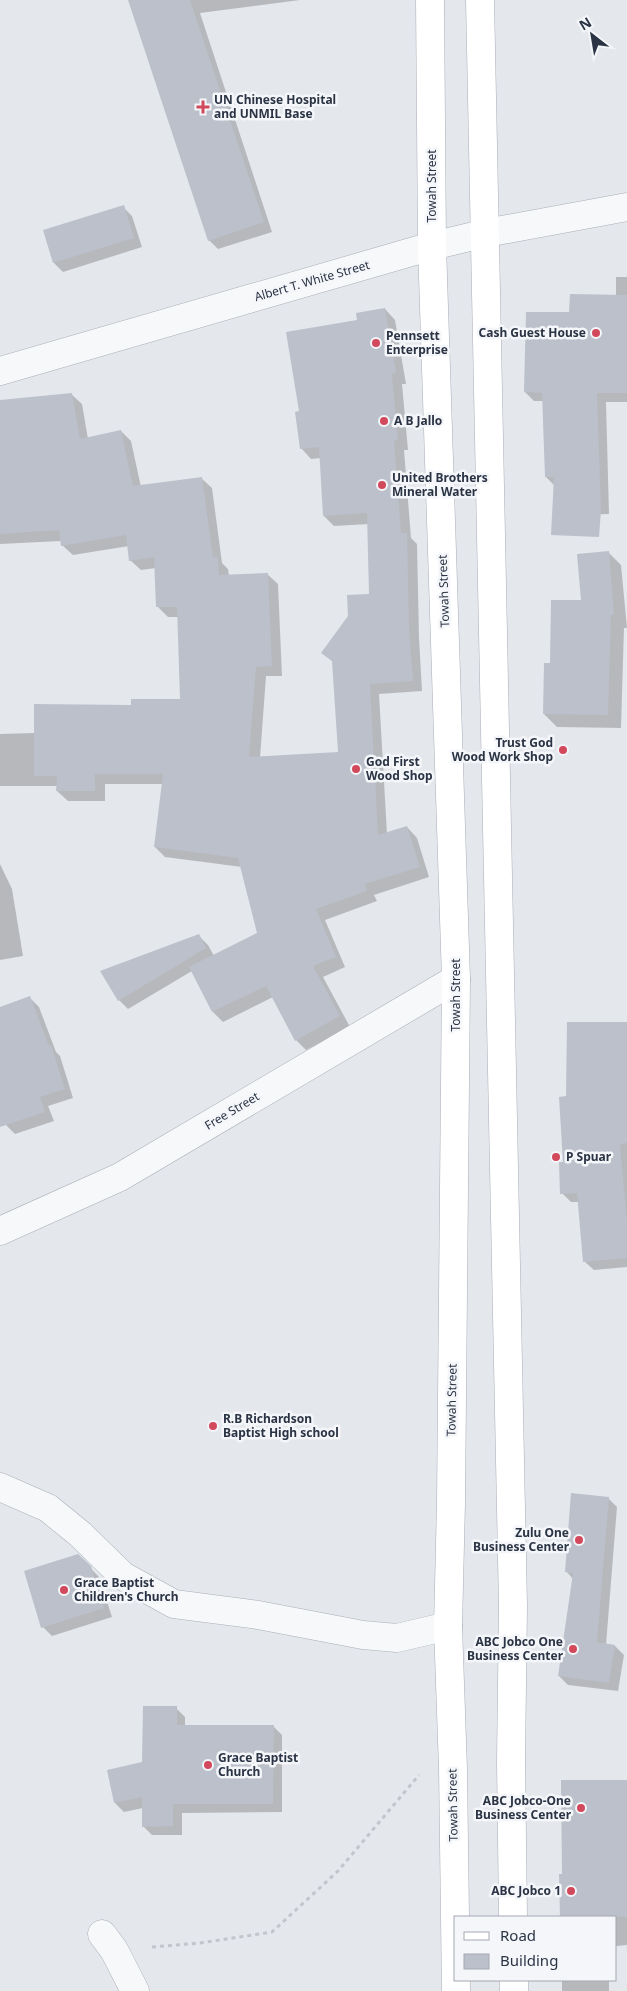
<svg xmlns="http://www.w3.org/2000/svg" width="627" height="1991" font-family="'Noto Sans',sans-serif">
  <rect width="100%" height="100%" fill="#e4e7ec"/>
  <!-- shadow -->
  <path fill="#0003" d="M129 0H300L200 13 272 232 218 249 209 240Z
    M123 207 132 216 142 247 63 272 54 263 45 231Z
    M616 277H627V402H606L609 514 563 515 555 486 546 477 544 401H534L525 392 570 313 616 296Z
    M385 309 395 320 406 384H402L408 450H404L411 538 417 544 419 638 422 691 379 694 387 834 407 827 417 838 429 877 374 895 377 901 325 920 345 967 323 977 350 1027 306 1050 296 1040 273 997 223 1022 213 1012 192 971 128 1009 119 1000 102 971 199 936 208 945 214 956 259 933 242 867 165 857 155 847 163 784H105V801H68L57 791V786H0V734L35 733 132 706 182 700 178 617H168L158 607 156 568 141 570 130 560 129 546 73 555 62 545 61 541 0 544V401L71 394 82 404 88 439 121 431 131 441 141 487 201 478 212 488 222 563 228 569 229 576 267 574 278 584 282 676H266L260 758 339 753 334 663 323 653 371 595 369 524 334 526 324 516 321 458 311 459 301 448V412L358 321Z
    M608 552 621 565 627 628H624L621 728 557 727 544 714 551 664Z
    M0 864 12 889 23 956 0 960Z
    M30 998 39 1007 56 1052 60 1056 73 1098 48 1106 54 1121 15 1134 6 1125 0 1108V1009Z
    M627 1023V1267L594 1270 584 1261 579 1202H571L562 1193 568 1097Z
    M608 1498 617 1507 606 1645 615 1646 624 1655 618 1691 568 1685 559 1676 573 1579 566 1571Z
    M78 1555 99 1577 112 1617 52 1636 43 1627Z
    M176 1708 185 1717V1726H273L282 1735V1812L182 1813V1835H152L143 1826V1808L124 1812 115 1803 144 1763Z
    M627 1780V1945L616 1946V1917H561L560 1876 564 1875Z
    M562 1980H609V1991H562Z"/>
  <!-- building -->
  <path fill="#bbc0ca" d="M128 0H190L264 222 208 241Z
    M124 205 134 238 53 263 43 230Z
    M570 294 627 295V393H597L601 510 599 537 551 535 554 477H545L542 393 524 392 526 312H569Z
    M385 308 396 373 392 374 398 440H394L401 533H407L409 627 413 681 370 684 378 835 407 826 420 867 365 884 367 891 316 909 336 957 313 966 340 1016 295 1041 266 986 212 1012 189 967 257 933 238 858 154 847 163 774H95V791H56L57 776H34V704L131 705V699H180L177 607H156L154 557 129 561 126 535 61 546 59 530 0 534V400L72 393 80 439 121 430 133 486 202 477 213 557H218L219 575 268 573 272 666 256 667 249 757 338 752 332 661 321 653 348 616 347 595 369 594 367 513 323 516 319 447 300 449 295 412 299 411 286 332 357 320 356 313Z
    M609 551 614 615H611L608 715 543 714 544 663H550L551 600H581L577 554Z
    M199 934 206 948 118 1001 100 971Z
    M30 996 49 1046 51 1045 65 1089 40 1097 45 1112 0 1127V1007Z
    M567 1022H627V1143L620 1144 627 1224V1258L583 1262 577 1193 560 1194 559 1162H563L559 1097 566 1096Z
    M571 1493 609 1497 597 1642 615 1645 609 1683 558 1676 573 1573 565 1572Z
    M78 1554 91 1566 104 1608 41 1628 24 1571Z
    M143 1706H177V1725H274L273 1804H173V1826L142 1827V1797L114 1803 107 1770 142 1762Z
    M561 1780H627V1917H560L559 1874H562Z"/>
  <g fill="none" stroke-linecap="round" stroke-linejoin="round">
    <!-- street casing -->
    <g stroke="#a9aeb7" stroke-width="29">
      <path id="street" d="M0 371 432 246 486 233 627 207
        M0 1231 120 1177 456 979
        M0 1487 48 1508 80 1534 123 1576 174 1604 258 1615 363 1635 397 1638 448 1626
        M102 1934 114 1950 135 1991"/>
    </g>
    <!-- secondary casing -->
    <g stroke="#a9aeb7" stroke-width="29">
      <path id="secondary" d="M430 0 432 246 456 979 451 1503 448 1626 453 1769 456 1991
        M480 0 513 1606 511 1761 513 1917
        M514 1980V1991"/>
    </g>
    <!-- path -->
    <path stroke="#c2c5cb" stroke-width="3" stroke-dasharray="4 4" stroke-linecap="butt" d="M152 1947 200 1943 272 1932 338 1871 419 1775"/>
    <!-- street -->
    <use href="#street" stroke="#f7f8fa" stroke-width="28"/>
    <!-- secondary -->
    <use href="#secondary" stroke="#fff" stroke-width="28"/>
  </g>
  <!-- markers -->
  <g fill="#d1495b" stroke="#f4f6f9" stroke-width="2">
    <path d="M200.5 99.5h5v5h5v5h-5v5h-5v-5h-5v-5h5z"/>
    <circle cx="596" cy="333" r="5"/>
    <circle cx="376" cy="343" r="5"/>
    <circle cx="384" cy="421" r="5"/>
    <circle cx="382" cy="485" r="5"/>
    <circle cx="563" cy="750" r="5"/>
    <circle cx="356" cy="769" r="5"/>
    <circle cx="556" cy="1157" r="5"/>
    <circle cx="213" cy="1426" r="5"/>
    <circle cx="579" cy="1540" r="5"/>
    <circle cx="64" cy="1590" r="5"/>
    <circle cx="573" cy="1649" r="5"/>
    <circle cx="208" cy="1765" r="5"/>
    <circle cx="581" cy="1808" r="5"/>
    <circle cx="571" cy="1891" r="5"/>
  </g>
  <g text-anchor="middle" stroke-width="5" stroke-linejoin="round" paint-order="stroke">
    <!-- poi labels -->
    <g font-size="12" font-weight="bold" fill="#2b3445" stroke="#f4f6f9" text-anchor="start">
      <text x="214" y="104">UN Chinese Hospital<tspan x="214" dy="14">and UNMIL Base</tspan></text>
      <text x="586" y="337" text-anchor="end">Cash Guest House</text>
      <text x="386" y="340">Pennsett<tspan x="386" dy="14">Enterprise</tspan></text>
      <text x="394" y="425">A B Jallo</text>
      <text x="392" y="482">United Brothers<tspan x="392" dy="14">Mineral Water</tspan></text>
      <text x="553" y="747" text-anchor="end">Trust God<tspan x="553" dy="14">Wood Work Shop</tspan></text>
      <text x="366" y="766">God First<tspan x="366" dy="14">Wood Shop</tspan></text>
      <text x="566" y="1161">P Spuar</text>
      <text x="223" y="1423">R.B Richardson<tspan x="223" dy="14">Baptist High school</tspan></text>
      <text x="569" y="1537" text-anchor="end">Zulu One<tspan x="569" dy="14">Business Center</tspan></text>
      <text x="74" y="1587">Grace Baptist<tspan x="74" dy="14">Children's Church</tspan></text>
      <text x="563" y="1646" text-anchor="end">ABC Jobco One<tspan x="563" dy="14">Business Center</tspan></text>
      <text x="218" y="1762">Grace Baptist<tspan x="218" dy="14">Church</tspan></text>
      <text x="571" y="1805" text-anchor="end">ABC Jobco-One<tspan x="571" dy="14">Business Center</tspan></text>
      <text x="561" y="1895" text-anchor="end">ABC Jobco 1</text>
    </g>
    <!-- street labels -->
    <g font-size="12" fill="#2b3445" stroke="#f4f6f9">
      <text transform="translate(432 186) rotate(-90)" y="4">Towah Street</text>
      <text transform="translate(312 281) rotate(-16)" y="4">Albert T. White Street</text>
      <text transform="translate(444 591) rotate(-92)" y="4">Towah Street</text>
      <text transform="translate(456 995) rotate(-90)" y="4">Towah Street</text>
      <text transform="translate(232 1111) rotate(-31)" y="4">Free Street</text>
      <text transform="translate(452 1400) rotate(-89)" y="4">Towah Street</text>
      <text transform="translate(453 1805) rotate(-91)" y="4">Towah Street</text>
    </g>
  </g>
  <!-- legend -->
  <rect x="454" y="1916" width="162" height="65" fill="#f4f6f9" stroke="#a4a8b1"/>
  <rect x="464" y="1932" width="25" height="8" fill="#ffffff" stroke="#a4a8b1"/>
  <text x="500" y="1941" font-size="15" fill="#2b3445">Road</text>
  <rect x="464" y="1954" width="25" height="15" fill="#bbc0ca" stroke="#a4a8b1"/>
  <text x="500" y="1966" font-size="15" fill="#2b3445">Building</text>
  <!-- north arrow -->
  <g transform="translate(592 35) rotate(329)" stroke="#f4f6f9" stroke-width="4" paint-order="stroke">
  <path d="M0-4L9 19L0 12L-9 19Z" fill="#2b3445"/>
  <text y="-8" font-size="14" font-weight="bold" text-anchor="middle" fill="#2b3445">N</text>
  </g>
</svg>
